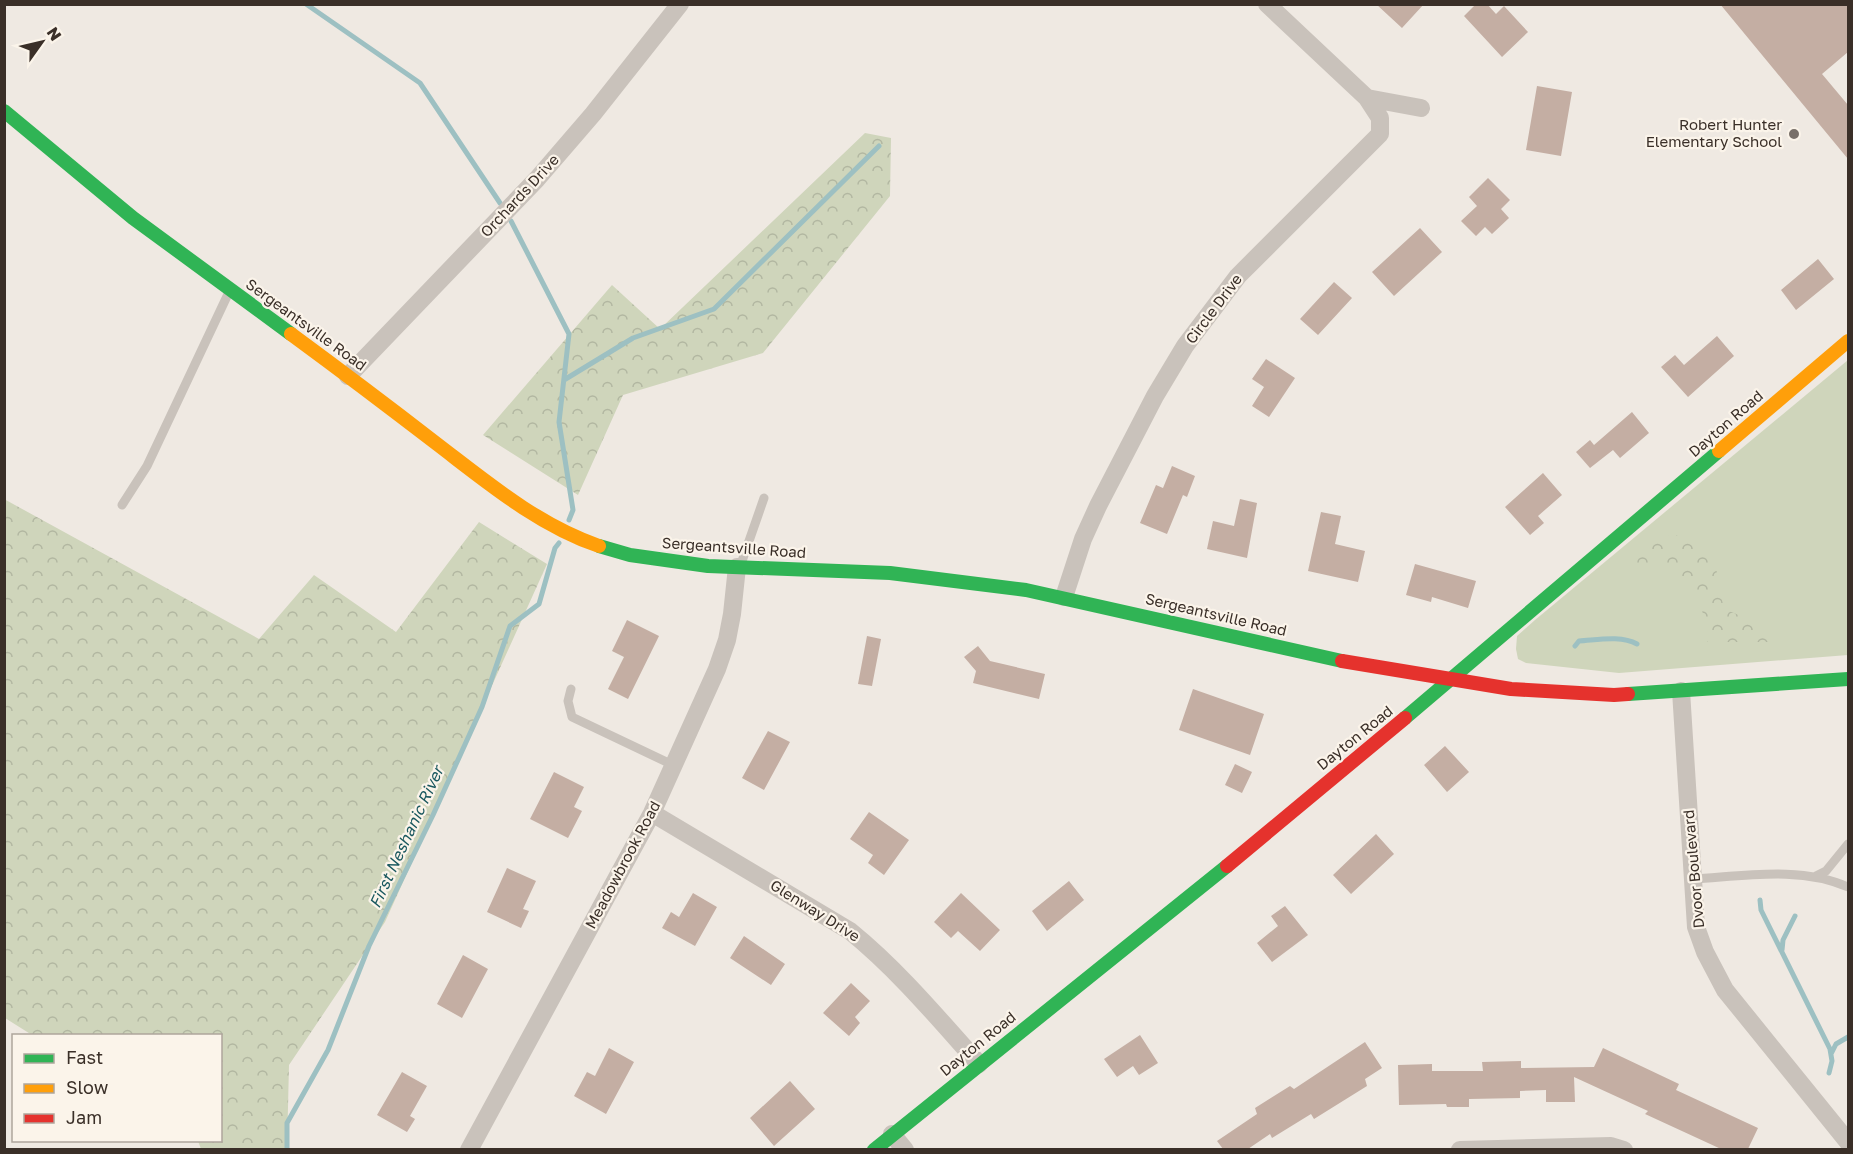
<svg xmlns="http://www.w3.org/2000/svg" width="1853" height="1154" font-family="'Golos Text',sans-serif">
  <defs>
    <pattern id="forest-crowns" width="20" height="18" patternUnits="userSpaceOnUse" patternTransform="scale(1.5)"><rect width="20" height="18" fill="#cfd5bb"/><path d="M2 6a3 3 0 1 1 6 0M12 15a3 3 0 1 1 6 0" fill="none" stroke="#b2b7a1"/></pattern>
  </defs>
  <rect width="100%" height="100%" fill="#efe9e2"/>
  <!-- grass -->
  <path fill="#cfd5bb" d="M1848 360V655L1619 673 1526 663 1518 659 1516 649 1517 636 1535 620Z"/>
  <!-- forest -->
  <path fill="url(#forest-crowns)" d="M865 133 891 138 890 196 763 353 623 395 578 495 483 435 612 285 660 329Z
    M4 499 259 639 314 575 396 632 479 522 547 564 385 922 289 1065 287 1149H201L198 1141 220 1140V1036L32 1035 5 1018Z
    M1674 534 1696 545 1716 568 1724 609 1746 618 1785 642H1707V629L1696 588 1670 568 1637 565 1636 551 1649 543Z"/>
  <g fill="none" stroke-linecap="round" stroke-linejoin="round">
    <!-- stream -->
    <path stroke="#9dc0c2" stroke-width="5" d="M306 4 420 83 500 203
      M511 221 569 334 559 422 573 510 569 520
      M564 380 633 338 714 309 879 146
      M1575 646 1579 641C1597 640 1621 635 1637 644
      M1760 900 1761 910 1830 1049 1832 1061 1829 1073
      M1782 950 1783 940 1795 916
      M1831 1054 1836 1044 1848 1037
      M287 1150V1123L328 1050 369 946 433 815 482 707 510 626 539 604 555 548 559 543"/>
  </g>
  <!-- building -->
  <path fill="#c4aea3" d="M1376 4H1424L1402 28Z
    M1476 4H1487L1496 14 1504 6 1528 32 1502 57 1464 16Z
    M1720 4H1848V52L1822 74 1848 105V159Z
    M1537 86 1572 92 1561 156 1526 150Z
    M1488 178 1510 200 1501 209 1509 218 1492 234 1485 227 1476 236 1461 221 1477 206 1469 197Z
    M1420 228 1442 252 1394 296 1372 272Z
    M1818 259 1834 279 1796 310 1781 290Z
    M1334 282 1352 298 1318 335 1300 319Z
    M1717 336 1734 356 1688 397 1661 367 1675 355 1684 365Z
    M1266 359 1295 378 1269 417 1252 406 1264 387 1252 379Z
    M1632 412 1649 433 1620 458 1613 450 1590 468 1576 452 1590 440 1594 445Z
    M1172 466 1195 476 1187 497 1183 495 1167 534 1140 523 1156 485 1163 488Z
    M1543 473 1562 495 1538 516 1544 523 1530 535 1505 507Z
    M1240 499 1257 503 1247 558 1207 549 1213 521 1234 526Z
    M1321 512 1341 516 1335 544 1365 551 1358 582 1308 571Z
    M1415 564 1476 581 1468 608 1432 597 1431 602 1406 595Z
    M627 620 659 636 628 699 608 689 624 657 612 651Z
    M867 636 881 639 872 686 858 684Z
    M978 646 990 661 1045 674 1039 699 973 683 976 671 964 657Z
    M1193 689 1264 714 1250 755 1179 730Z
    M768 731 790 742 764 790 742 778Z
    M1445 746 1469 772 1447 792 1424 765Z
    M1235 764 1252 772 1242 793 1225 785Z
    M554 772 584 787 574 807 582 811 568 838 530 819Z
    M869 812 909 840 884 875 868 863 873 855 850 839Z
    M1376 834 1394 854 1351 894 1333 875Z
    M507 868 536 881 523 909 529 911 521 928 487 912Z
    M1069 881 1084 900 1047 931 1032 911Z
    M693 893 717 907 695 946 662 928 671 912 679 917Z
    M961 893 1000 930 980 951 958 931 951 938 934 922Z
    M1285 906 1308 935 1272 962 1257 943 1278 926 1271 916Z
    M744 936 785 964 771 985 730 958Z
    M463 955 488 969 462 1018 437 1004Z
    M851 983 870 1001 855 1017 860 1023 849 1036 823 1013Z
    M1140 1035 1158 1063 1139 1075 1133 1066 1117 1077 1104 1059Z
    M1365 1042 1382 1068 1365 1079 1367 1086 1314 1119 1311 1114 1272 1138 1270 1134 1248 1149H1223L1217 1141 1257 1114 1255 1108 1290 1086 1294 1089Z
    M609 1048 634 1062 606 1114 574 1096 587 1072 595 1076Z
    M1603 1048 1679 1084 1676 1090 1758 1128 1748 1149H1721L1645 1114 1648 1111 1574 1077 1575 1102H1546V1090L1520 1091V1098L1469 1099V1107H1447L1446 1104 1399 1105 1398 1065 1432 1064V1071H1483L1482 1062 1521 1061V1068L1594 1067Z
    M402 1072 427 1086 410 1116 415 1119 407 1132 377 1115Z
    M790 1081 815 1109 774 1146 750 1118Z"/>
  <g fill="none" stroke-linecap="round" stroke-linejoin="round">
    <!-- lane -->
    <path stroke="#c9c2bb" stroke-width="9" d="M122 505 147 466 229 292
      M741 564 764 498
      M571 689 568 701 572 717 673 765
      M1816 876 1826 871 1848 844
      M1693 879C1744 876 1801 866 1848 887"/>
    <!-- street -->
    <path stroke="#c9c2bb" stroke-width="18" d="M1367 98 1421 108
      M348 376 537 179 593 114 680 4
      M1064 597 1083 539 1098 506 1155 396 1185 346 1238 276 1380 134V118L1367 98 1267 4
      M1681 691 1696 927 1705 952 1725 990 1848 1142
      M652 813 850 931C898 970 938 1018 979 1064
      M892 1134 905 1150
      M469 1150 652 813 717 669 727 640 732 614 737 567
      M1460 1150 1611 1146 1624 1150"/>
    <!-- fast -->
    <path stroke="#30b455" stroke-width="14" d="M4 111 133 218 291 334
      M599 546 630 555 708 566 890 573 1026 590 1342 661
      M1628 694 1848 679
      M1405 718 1719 451
      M874 1150 1227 866"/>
    <!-- slow -->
    <path stroke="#ff9f0a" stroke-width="14" d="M291 334C340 370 389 407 437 444 488 483 538 525 599 546
      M1719 451 1848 341"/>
    <!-- jam -->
    <path stroke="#e5322d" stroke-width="14" d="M1342 661 1511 689 1614 695 1628 694
      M1227 866 1405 718"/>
  </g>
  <!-- markers -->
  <circle fill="#797069" stroke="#fbf4ea" stroke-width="2" cx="1794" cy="134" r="6"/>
  <g text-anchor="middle" stroke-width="4.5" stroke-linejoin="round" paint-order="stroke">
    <!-- poi labels -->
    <g font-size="15" fill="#3a2f28" stroke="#fbf4ea" text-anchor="end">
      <text x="1782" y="130">Robert Hunter<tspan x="1782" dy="17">Elementary School</tspan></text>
    </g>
    <!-- street labels -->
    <g font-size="15" fill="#3a2f28" stroke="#fbf4ea">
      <text transform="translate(520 196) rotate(-47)" y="5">Orchards Drive</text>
      <text transform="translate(1214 309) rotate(-53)" y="5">Circle Drive</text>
      <text transform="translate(306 325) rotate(36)" y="5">Sergeantsville Road</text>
      <text transform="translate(1726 424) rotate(-41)" y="5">Dayton Road</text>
      <text transform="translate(734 548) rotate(4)" y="5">Sergeantsville Road</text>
      <text transform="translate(1216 615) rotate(13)" y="5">Sergeantsville Road</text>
      <text transform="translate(1355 738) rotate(-39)" y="5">Dayton Road</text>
      <text transform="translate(623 865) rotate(-62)" y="5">Meadowbrook Road</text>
      <text transform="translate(1694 869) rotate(-95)" y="5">Dvoor Boulevard</text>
      <text transform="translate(815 911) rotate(32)" y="5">Glenway Drive</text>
      <text transform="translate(978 1044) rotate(-39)" y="5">Dayton Road</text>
    </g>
    <!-- water labels -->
    <g font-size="16" font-style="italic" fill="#1a585f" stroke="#fbf4ea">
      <text transform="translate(406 837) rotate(-65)" y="6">First Neshanic River</text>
    </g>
  </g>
  <!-- border -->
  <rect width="1853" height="1154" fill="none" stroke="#3a2f28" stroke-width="12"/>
  <!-- legend -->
  <rect x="12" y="1034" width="210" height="108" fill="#fbf4ea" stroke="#aea59c" stroke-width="1.5"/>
  <rect x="24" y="1054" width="30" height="9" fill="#30b455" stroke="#aea59c" stroke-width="1.5"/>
  <text x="66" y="1064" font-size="18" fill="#3a2f28">Fast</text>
  <rect x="24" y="1084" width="30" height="9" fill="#ff9f0a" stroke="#aea59c" stroke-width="1.5"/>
  <text x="66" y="1094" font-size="18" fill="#3a2f28">Slow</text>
  <rect x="24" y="1114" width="30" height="9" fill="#e5322d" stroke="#aea59c" stroke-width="1.5"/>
  <text x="66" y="1124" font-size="18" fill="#3a2f28">Jam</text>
  <!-- north arrow -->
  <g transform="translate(42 42) rotate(56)" stroke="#fbf4ea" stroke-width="4.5" paint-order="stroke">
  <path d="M0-4.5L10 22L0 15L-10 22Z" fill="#3a2f28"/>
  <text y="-9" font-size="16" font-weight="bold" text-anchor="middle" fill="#3a2f28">N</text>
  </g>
</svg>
